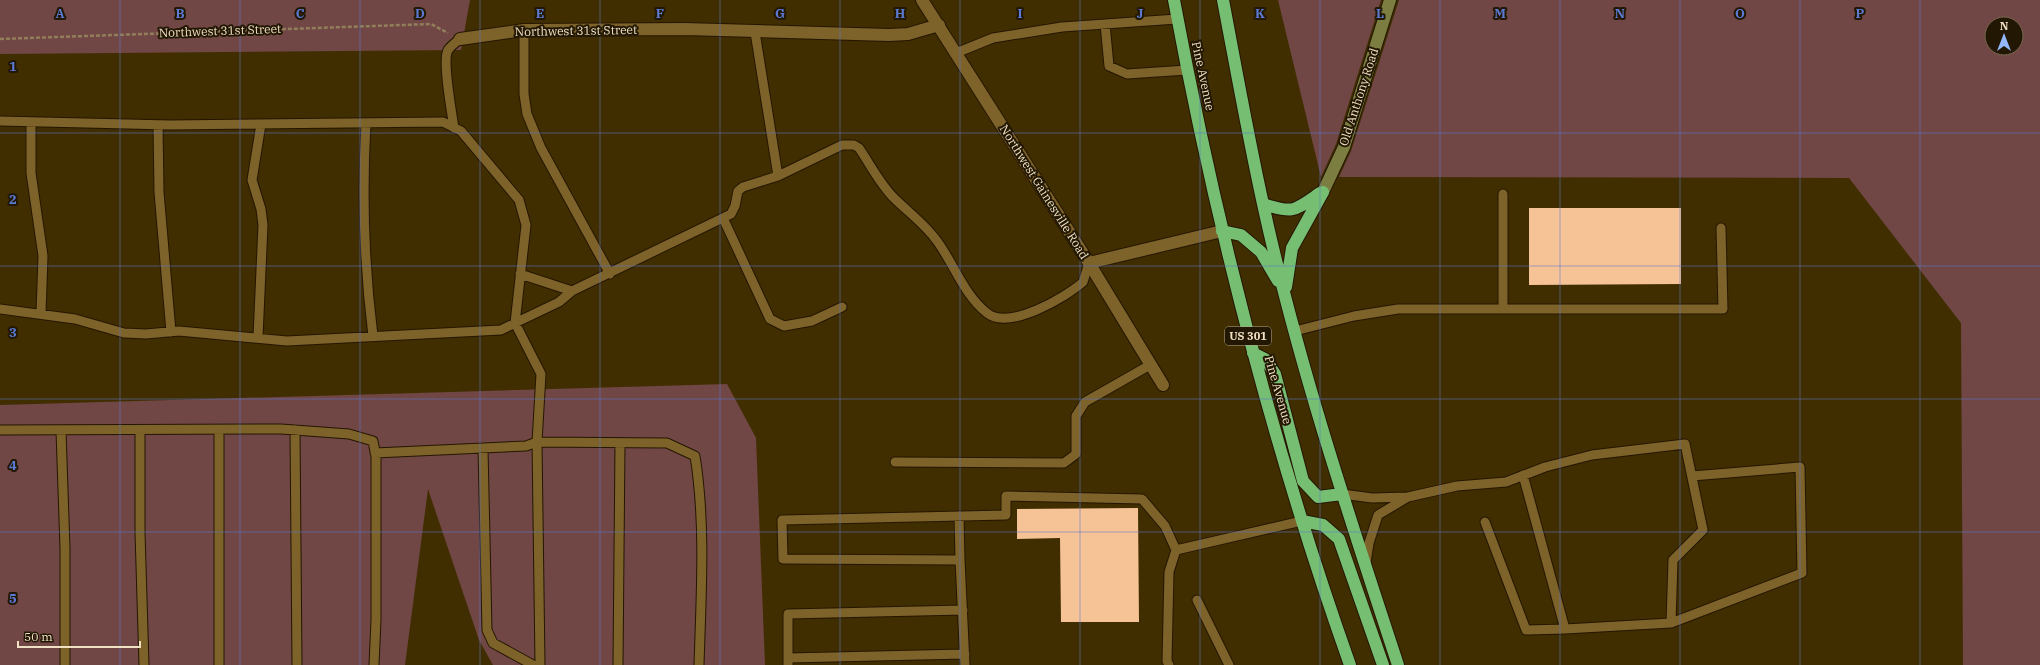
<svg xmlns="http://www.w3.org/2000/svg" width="2040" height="665" font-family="'IBM Plex Serif',serif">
  <rect width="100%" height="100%" fill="#412e00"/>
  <!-- green -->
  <path fill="#704745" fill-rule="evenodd" d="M0 0H470L461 50 0 54Z
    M1278 0H1381L1336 144 1321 177Z
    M1399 0H2040V665H1963L1961 323 1849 178 1339 177 1351 151ZM1992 24H2016V48H1992Z
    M727 384 756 438 765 665H493L479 640 428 489 405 665H0V405Z"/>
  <!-- building -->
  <path fill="#f5c396" d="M1529 208H1681V284L1529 285Z
    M1138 508 1139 622H1061L1060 538 1017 539V509Z"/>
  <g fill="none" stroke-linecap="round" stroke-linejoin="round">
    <!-- lane casing -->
    <g stroke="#241600" stroke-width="11">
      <path id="lane" d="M1105 24 1109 66 1127 74 1187 70
        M524 30V94L527 114 541 148 610 274
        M755 32 778 176
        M956 53 993 38 1062 27 1177 19
        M0 121 170 125 443 122 461 131 519 200 526 225 515 323 501 330 287 341 179 331 146 334 124 333 75 319 0 309
        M31 122V173L43 256 41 313
        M366 123C362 195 364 265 373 336
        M158 125 159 192 171 332
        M454 128C452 114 442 60 448 50 451 46 456 42 460 39
        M1503 194V308
        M723 218 770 319 784 326 812 321 842 307
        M520 274 572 291
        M1295 331 1354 316 1398 309H1723L1721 228
        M258 337 263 225 261 209 252 180 261 124
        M0 430 281 429 349 434 373 441 376 457V620L374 665
        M219 430V665
        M295 430 297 665
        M61 431 65 548V665
        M140 431V532L144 665
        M483 448 487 630 493 643 533 665
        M375 453 526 446 537 442 541 374 515 323 559 302 572 291 731 214 735 206 738 191 743 187 778 176 842 145H854L859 148C870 164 880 184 894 198 908 212 925 224 937 241 954 264 964 295 987 313 1009 331 1066 297 1083 282L1089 263
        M895 462 1064 463 1076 454V416L1085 402 1150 365
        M1342 494 1372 498 1408 497 1378 515 1369 543 1366 563
        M1408 497 1457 486 1506 482 1545 467 1592 455 1685 444 1703 530 1673 560 1671 623 1565 629 1523 475
        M959 516 960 560
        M1485 522 1526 630 1565 629
        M1176 550 1302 521
        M1197 600 1229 665
        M1671 623 1802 573 1800 467 1692 476
        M788 658 965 654
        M540 665 537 442 667 443 695 456C706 525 701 596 699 665
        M618 665 620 443
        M788 665V614L963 610
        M965 665 960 560 783 559 782 520 1006 515V496L1142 499 1165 526 1176 550 1169 572 1167 661 1169 665"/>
    </g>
    <!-- street casing -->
    <g stroke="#241600" stroke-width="14">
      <path id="street" d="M922 0 1089 263 1163 385
        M460 39 524 30 685 29 889 35 908 34 939 25
        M1089 263 1222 231"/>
    </g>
    <!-- secondary casing -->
    <g stroke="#241600" stroke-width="14">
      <path id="secondary" d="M1323 192 1344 147 1390 0"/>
    </g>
    <!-- highway casing -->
    <g stroke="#241600" stroke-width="14">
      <path id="highway" d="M1174 0C1216 226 1273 448 1350 665
        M1223 0C1236 68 1248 136 1263 204 1297 360 1348 513 1398 665
        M1263 204C1294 214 1294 211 1320 193
        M1222 231 1241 235 1261 252 1278 281
        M1286 287 1292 248 1323 192
        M1253 353 1265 359 1275 374 1303 481 1318 497 1342 494
        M1302 521 1323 525 1339 539 1383 665"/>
    </g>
    <!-- path -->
    <path stroke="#917f5a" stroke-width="2.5" stroke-dasharray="4 2" stroke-linecap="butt" d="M0 39 431 24 448 33"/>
    <!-- lane -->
    <use href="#lane" stroke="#7d622a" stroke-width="9"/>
    <!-- street -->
    <use href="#street" stroke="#7d622a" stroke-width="12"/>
    <!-- secondary -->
    <use href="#secondary" stroke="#7b7e40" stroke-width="12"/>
    <!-- highway -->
    <use href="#highway" stroke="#76be72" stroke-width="12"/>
  </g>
  <!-- grid -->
  <path fill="none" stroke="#5c7ad2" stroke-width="1" stroke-opacity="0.55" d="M120 0V665M240 0V665M360 0V665M480 0V665M600 0V665M720 0V665M840 0V665M960 0V665M1080 0V665M1200 0V665M1320 0V665M1440 0V665M1560 0V665M1680 0V665M1800 0V665M1920 0V665M0 133H2040M0 266H2040M0 399H2040M0 532H2040"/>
  <g text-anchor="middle" stroke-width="4" stroke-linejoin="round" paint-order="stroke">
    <!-- shield labels -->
    <rect fill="#221702" stroke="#b2a48a" stroke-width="1" x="1225" y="327" width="46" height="18" rx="3"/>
    <g font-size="11" font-weight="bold" fill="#f0e1c5">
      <text x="1248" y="340">US 301</text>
    </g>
    <!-- street labels -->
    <g font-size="12" fill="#f0e1c5" stroke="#221702">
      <text transform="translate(220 31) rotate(-2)" y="4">Northwest 31st Street</text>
      <text transform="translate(576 31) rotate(-1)" y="4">Northwest 31st Street</text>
      <text transform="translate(1203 76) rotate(78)" y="4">Pine Avenue</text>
      <text transform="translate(1359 97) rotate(-72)" y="4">Old Anthony Road</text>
      <text transform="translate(1044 192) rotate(58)" y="4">Northwest Gainesville Road</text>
      <text transform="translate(1278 390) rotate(74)" y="4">Pine Avenue</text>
    </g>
  </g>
  <g font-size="13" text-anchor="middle" font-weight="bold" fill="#5c7ad2" stroke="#221702" stroke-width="4" stroke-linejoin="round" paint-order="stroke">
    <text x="60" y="18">A</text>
    <text x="180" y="18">B</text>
    <text x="300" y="18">C</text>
    <text x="420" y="18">D</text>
    <text x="540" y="18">E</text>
    <text x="660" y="18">F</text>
    <text x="780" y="18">G</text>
    <text x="900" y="18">H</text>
    <text x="1020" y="18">I</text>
    <text x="1140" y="18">J</text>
    <text x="1260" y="18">K</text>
    <text x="1380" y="18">L</text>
    <text x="1500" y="18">M</text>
    <text x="1620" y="18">N</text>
    <text x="1740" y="18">O</text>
    <text x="1860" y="18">P</text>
    <text x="13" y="71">1</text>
    <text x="13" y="204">2</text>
    <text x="13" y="337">3</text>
    <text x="13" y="470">4</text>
    <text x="13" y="603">5</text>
  </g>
  <!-- north arrow -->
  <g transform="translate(2004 36)"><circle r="19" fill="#221702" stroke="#746850"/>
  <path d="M0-3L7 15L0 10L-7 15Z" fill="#93b7fd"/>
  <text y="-6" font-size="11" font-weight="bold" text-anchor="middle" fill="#f0e1c5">N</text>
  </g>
  <!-- scale -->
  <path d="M18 641v6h122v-6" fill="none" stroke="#f0e1c5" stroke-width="2"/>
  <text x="24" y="641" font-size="12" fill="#f0e1c5" stroke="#221702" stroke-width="3" paint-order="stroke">50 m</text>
</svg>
